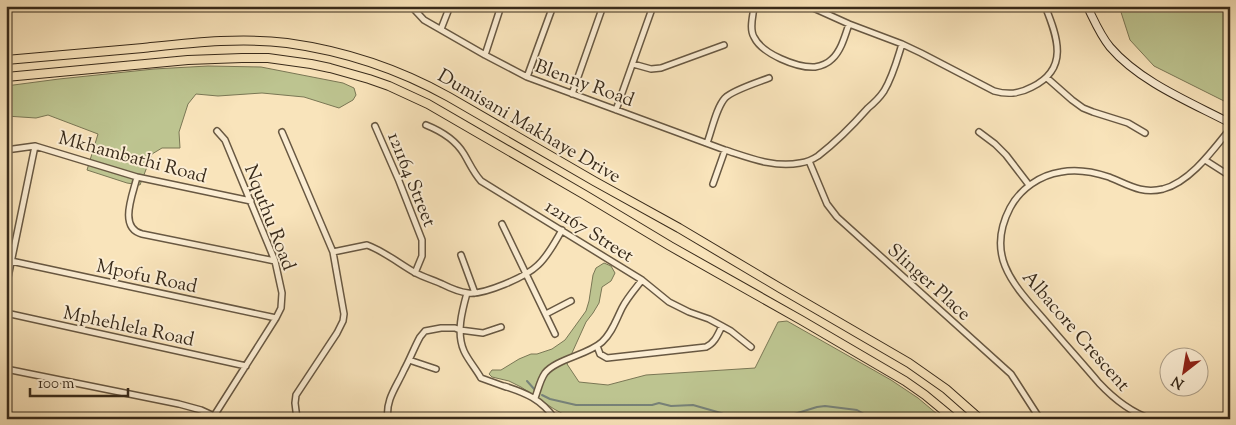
<svg xmlns="http://www.w3.org/2000/svg" width="1236" height="425" font-family="'Sorts Mill Goudy',serif">
  <rect width="100%" height="100%" fill="#f9e4bb"/>
  <filter id="stains"><feTurbulence type="fractalNoise" baseFrequency=".004" numOctaves="4"/><feColorMatrix values="0 0 0 0 .2 0 0 0 0 .09 0 0 0 0 .02 0 0 0 .5 -.17"/></filter>
  <radialGradient id="worn" r=".72"><stop offset=".6" stop-color="#630" stop-opacity="0"/><stop offset="1" stop-color="#630" stop-opacity=".3"/></radialGradient>
  <!-- green -->
  <path fill="#bdc490" stroke="#7a7755" d="M1119 6H1230V104L1154 66 1130 40Z
    M208 66 261 67 343 83 354 88 356 95 353 100 339 108 304 97 262 93 218 96 196 94 188 104 179 132 180 148H162L152 154 140 185 127 183 87 170 98 134 48 115 36 118 6 116V86L59 79 154 69Z
    M604 263 611 266 615 273 611 281 602 287 599 303 593 313 586 322 567 364 579 382 608 385 646 375 755 368 778 322 787 321 891 380 918 398 943 419H834L821 414 811 419H699L683 417 589 418 567 416 554 409 521 387 509 381 492 377 489 374 492 370H501L519 359 531 354H537L552 349 565 340 586 311 589 301 593 275 596 268Z"/>
  <g fill="none" stroke-linecap="round" stroke-linejoin="round">
    <!-- stream -->
    <path stroke="#778279" stroke-width="2" d="M527 381 535 390
      M542 395 550 399 576 405H652L659 403 671 406 693 405 721 413 733 419
      M784 419 791 415 817 407 825 406 857 410 873 419"/>
    <!-- street casing -->
    <g stroke="#685842" stroke-width="8">
      <path id="street" d="M411 6 424 20 485 55 527 77 725 150C750 158 774 168 800 163 807 162 812 160 818 156 836 142 853 125 868 108 874 103 880 97 884 91 893 76 897 60 902 44
        M809 6 849 24 902 44 921 53 994 91C1008 95 1019 94 1032 87 1069 69 1058 38 1045 6
        M754 7C753 16 749 29 754 37 762 54 797 68 815 67 821 66 828 63 832 59 841 51 845 36 849 24
        M441 29 450 6
        M485 55 501 6
        M633 64 651 69 661 68 724 45
        M527 77 553 6
        M1047 78 1072 100 1083 108 1093 112 1128 123 1145 133
        M572 94 603 6
        M616 110 653 6
        M426 125C441 131 455 139 464 154 470 164 473 172 481 181L642 280 669 302 689 312 709 319 722 326 731 331 751 347
        M375 126 399 181 422 240V256L415 273
        M282 132 333 252 344 314 343 321 337 333 296 395 295 403 297 419
        M979 132 995 144 1006 155 1029 185
        M707 143C712 130 716 108 725 98 733 90 759 82 769 78
        M6 150 35 146 137 177 251 201
        M1205 160 1230 176
        M809 161 827 204 837 217 1011 374 1040 419
        M137 177C133 194 118 228 142 234L275 261
        M713 184 725 150
        M502 224 555 334
        M333 252 367 245C382 250 400 264 414 272 423 277 433 280 442 284 450 288 459 292 468 293 484 295 526 277 538 265 548 256 555 242 562 230
        M461 255 475 293
        M11 261 276 318
        M6 287 35 146
        M467 293C462 311 456 333 464 351 468 360 476 369 481 378L506 387
        M6 313 246 366
        M546 314 571 301
        M597 346 600 354 607 358 706 347C715 343 718 334 722 326
        M409 360 436 369
        M6 369 179 404 201 410 214 416
        M504 386C526 393 541 399 555 419
        M535 398C538 390 540 380 545 373 556 359 588 355 602 342 612 333 616 320 622 308 627 298 635 289 642 280
        M212 419 276 318 281 308 282 293 275 261 225 140 217 131
        M388 419C385 400 397 386 404 370 410 359 414 348 420 337L425 331 441 328H455L460 330 483 333 501 327
        M1151 419C1130 412 1114 399 1099 383 1082 363 1064 343 1047 323 1016 287 984 258 1010 208 1020 189 1040 175 1061 172 1076 169 1094 172 1109 177 1129 185 1141 194 1163 189 1190 182 1213 150 1230 129"/>
    </g>
    <!-- secondary casing -->
    <g stroke="#382a1a" stroke-width="9">
      <path id="secondary" d="M1087 6C1094 20 1100 35 1110 47 1140 82 1190 102 1230 123"/>
    </g>
    <!-- primary casing -->
    <g stroke="#382a1a" stroke-width="10">
      <path id="primary" d="M6 60C52 56 97 52 143 48 191 43 239 37 287 43 345 51 399 69 449 97L594 181 679 228 780 288 909 363 946 389 980 419
        M6 77 188 60 242 58H268L311 64 330 68 369 79 389 86 428 104 585 195 670 246 801 320 905 381 925 395 954 419"/>
    </g>
    <!-- street -->
    <use href="#street" stroke="#fbedd3" stroke-width="5"/>
    <!-- secondary -->
    <use href="#secondary" stroke="#fbedd3" stroke-width="7"/>
    <!-- primary -->
    <use href="#primary" stroke="#f9e4bb" stroke-width="8"/>
  </g>
  <g text-anchor="middle" stroke-width="4" stroke-linejoin="round" paint-order="stroke">
    <!-- street labels -->
    <g font-size="19" fill="#382a1a" stroke="#fbedd3">
      <text transform="translate(585 82) rotate(20)" y="7">Blenny Road</text>
      <text transform="translate(530 125) rotate(30)" y="7">Dumisani Makhaye Drive</text>
      <text transform="translate(133 156) rotate(15)" y="7">Mkhambathi Road</text>
      <text transform="translate(413 179) rotate(68)" y="7">121164 Street</text>
      <text transform="translate(271 217) rotate(69)" y="7">Nquthu Road</text>
      <text transform="translate(590 230) rotate(32)" y="7">121167 Street</text>
      <text transform="translate(147 275) rotate(12)" y="7">Mpofu Road</text>
      <text transform="translate(930 281) rotate(42)" y="7">Slinger Place</text>
      <text transform="translate(129 325) rotate(12)" y="7">Mphehlela Road</text>
      <text transform="translate(1077 330) rotate(49)" y="7">Albacore Crescent</text>
    </g>
  </g>
  <!-- margin -->
  <rect width="1236" height="425" fill="none" stroke="#f9e4bb" stroke-width="25"/>
  <rect x="8" y="8" width="1221" height="410" fill="none" stroke="#382a1a" stroke-width="2.5"/>
  <rect x="12" y="12" width="1211" height="400" fill="none" stroke="#382a1a"/>
  <!-- north arrow -->
  <g transform="translate(1184 372) rotate(211)"><circle r="24" fill="#fbedd3" stroke="#ad9f89"/>
  <path d="M0-4L9 19L0 12L-9 19Z" fill="#8f2418"/>
  <text y="-8" font-size="14" font-weight="bold" text-anchor="middle" fill="#382a1a">N</text>
  </g>
  <!-- scale -->
  <path d="M30 388v8h98v-8" fill="none" stroke="#382a1a" stroke-width="2.5"/>
  <text x="38" y="388" font-size="15" fill="#382a1a" stroke="#fbedd3" stroke-width="4" paint-order="stroke">100 m</text>
  <rect width="100%" height="100%" filter="url(#stains)"/>
  <rect width="100%" height="100%" fill="url(#worn)"/>
</svg>
